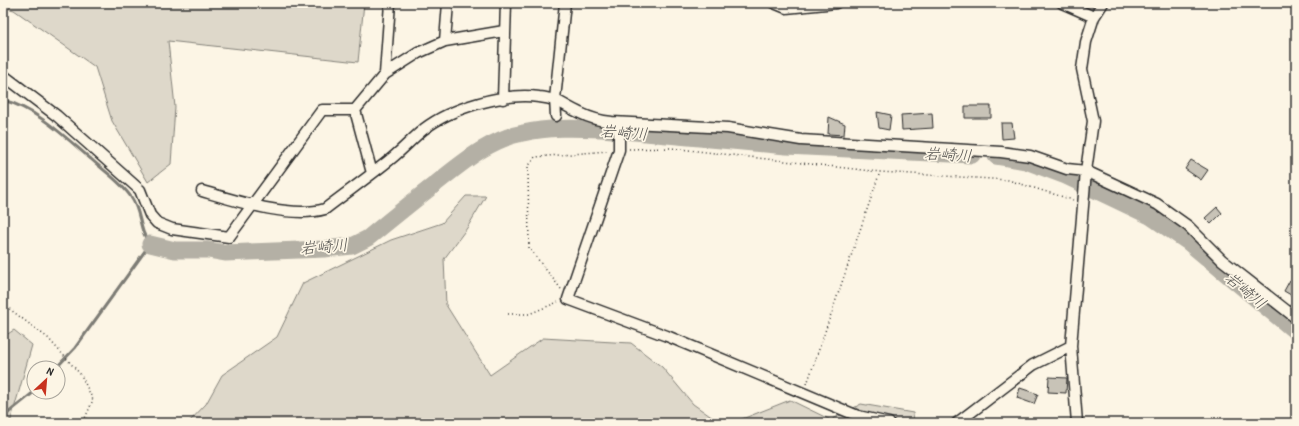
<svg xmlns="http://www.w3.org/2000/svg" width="1299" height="426" font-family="'Patrick Hand','Klee One',sans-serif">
  <rect width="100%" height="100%" fill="#fcf5e5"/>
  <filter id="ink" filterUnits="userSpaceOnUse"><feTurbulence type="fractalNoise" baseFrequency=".025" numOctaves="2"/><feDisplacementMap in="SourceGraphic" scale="8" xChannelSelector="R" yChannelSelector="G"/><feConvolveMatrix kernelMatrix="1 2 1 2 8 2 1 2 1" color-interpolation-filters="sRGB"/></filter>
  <g filter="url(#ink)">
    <!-- green -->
    <path fill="#ded8ca" stroke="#84827a" d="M3 3H364L358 62 168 41 175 107 171 164 148 182 112 121 95 67 14 10 3 7Z
      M466 196H486L467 228 444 259 446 305 490 375 543 338 631 343 662 367 693 404 720 423H188L206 404 222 375 277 337 303 283 391 240 442 223Z
      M14 330 32 345 10 423H3V337Z
      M790 400 831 420 861 404 913 413 914 423H732Z"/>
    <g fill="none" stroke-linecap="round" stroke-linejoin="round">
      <!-- stream -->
      <path stroke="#7d7b74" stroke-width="3" d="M3 100C37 109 65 137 91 159 104 171 121 182 131 197 142 212 138 230 150 244L75 348 56 368
        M3 417 34 392"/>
      <!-- river -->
      <path stroke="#b4b0a5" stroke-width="17" d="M996 156 1026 161 1066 176 1150 216 1188 242 1296 332
        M150 244 175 250H208L225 253 324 249 352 246 368 238C390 220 412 202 434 185 461 164 489 139 523 133 548 127 576 128 602 129L786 146 972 155"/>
    </g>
    <!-- building -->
    <path fill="#c8c3b7" stroke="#2b2b2b" d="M965 106H991V118H965Z
      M877 112 891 115 889 130 879 128Z
      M932 113 933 128 902 130 901 115Z
      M829 117 845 124 844 135 828 134Z
      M1001 123H1012L1014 138 1002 139Z
      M1191 160 1208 170 1201 180 1185 169Z
      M1217 207 1222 213 1211 224 1205 218Z
      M1290 280 1296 283V298L1284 291Z
      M1049 377 1067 378 1066 393 1048 392Z
      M1020 388 1038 394 1034 404 1017 398Z"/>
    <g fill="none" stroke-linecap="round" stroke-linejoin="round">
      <!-- minor casing -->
      <g stroke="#2b2b2b" stroke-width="13">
        <path id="minor" d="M774 3 786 8 836 3
          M1062 3 1094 17
          M445 41 448 3
          M385 74 390 3
          M3 75 57 116 140 190 150 215 157 223 172 229 229 237 322 110H355L372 173
          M503 99 506 3
          M355 110 385 74 418 53 445 41 504 31
          M556 116 555 99 565 3
          M619 123V150L568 299 667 336 858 416 889 423
          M202 191C236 201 291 219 325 209 347 192 370 176 392 158 403 149 413 138 424 129 451 108 504 92 539 97 560 99 562 105 580 113 590 118 601 121 612 122L728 128 801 140 1001 152 1030 156 1067 169 1086 171 1157 204 1188 226 1222 260 1296 318
          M957 423 1033 365 1071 346
          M1077 423 1071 346 1086 171 1093 121 1082 69 1086 42 1094 17 1103 3"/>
      </g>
      <!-- path -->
      <path stroke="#2b2b2b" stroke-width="1.5" stroke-dasharray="1 3" stroke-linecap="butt" d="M629 149 671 148 880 172 1008 180 1073 200
        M561 289 529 248 528 167 535 157 608 151
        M3 304 48 338 81 375 93 400 83 423
        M508 314H529L558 302
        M807 384 880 172"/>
      <!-- minor -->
      <use href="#minor" stroke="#fcf5e5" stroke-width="10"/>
    </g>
  </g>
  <g text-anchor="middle" stroke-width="3.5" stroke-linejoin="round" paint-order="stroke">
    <!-- water labels -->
    <g font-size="16" font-style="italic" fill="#545350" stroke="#fcf5e5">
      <text transform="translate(624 132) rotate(4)" y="6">岩崎川</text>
      <text transform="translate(948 154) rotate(3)" y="6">岩崎川</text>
      <text transform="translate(324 246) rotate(-5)" y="6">岩崎川</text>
      <text transform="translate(1246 290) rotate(40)" y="6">岩崎川</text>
    </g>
  </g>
  <!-- margin -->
  <rect width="1299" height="426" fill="none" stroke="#fcf5e5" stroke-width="16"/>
  <rect x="8" y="8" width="1283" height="410" fill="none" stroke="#2b2b2b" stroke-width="1.5" filter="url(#ink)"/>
  <!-- north arrow -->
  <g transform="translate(46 380) rotate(26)"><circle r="19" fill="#fcf5e5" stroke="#a8a49b"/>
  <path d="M0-3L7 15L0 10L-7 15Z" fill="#c8321e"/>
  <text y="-6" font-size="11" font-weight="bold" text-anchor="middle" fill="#2b2b2b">N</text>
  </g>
</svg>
